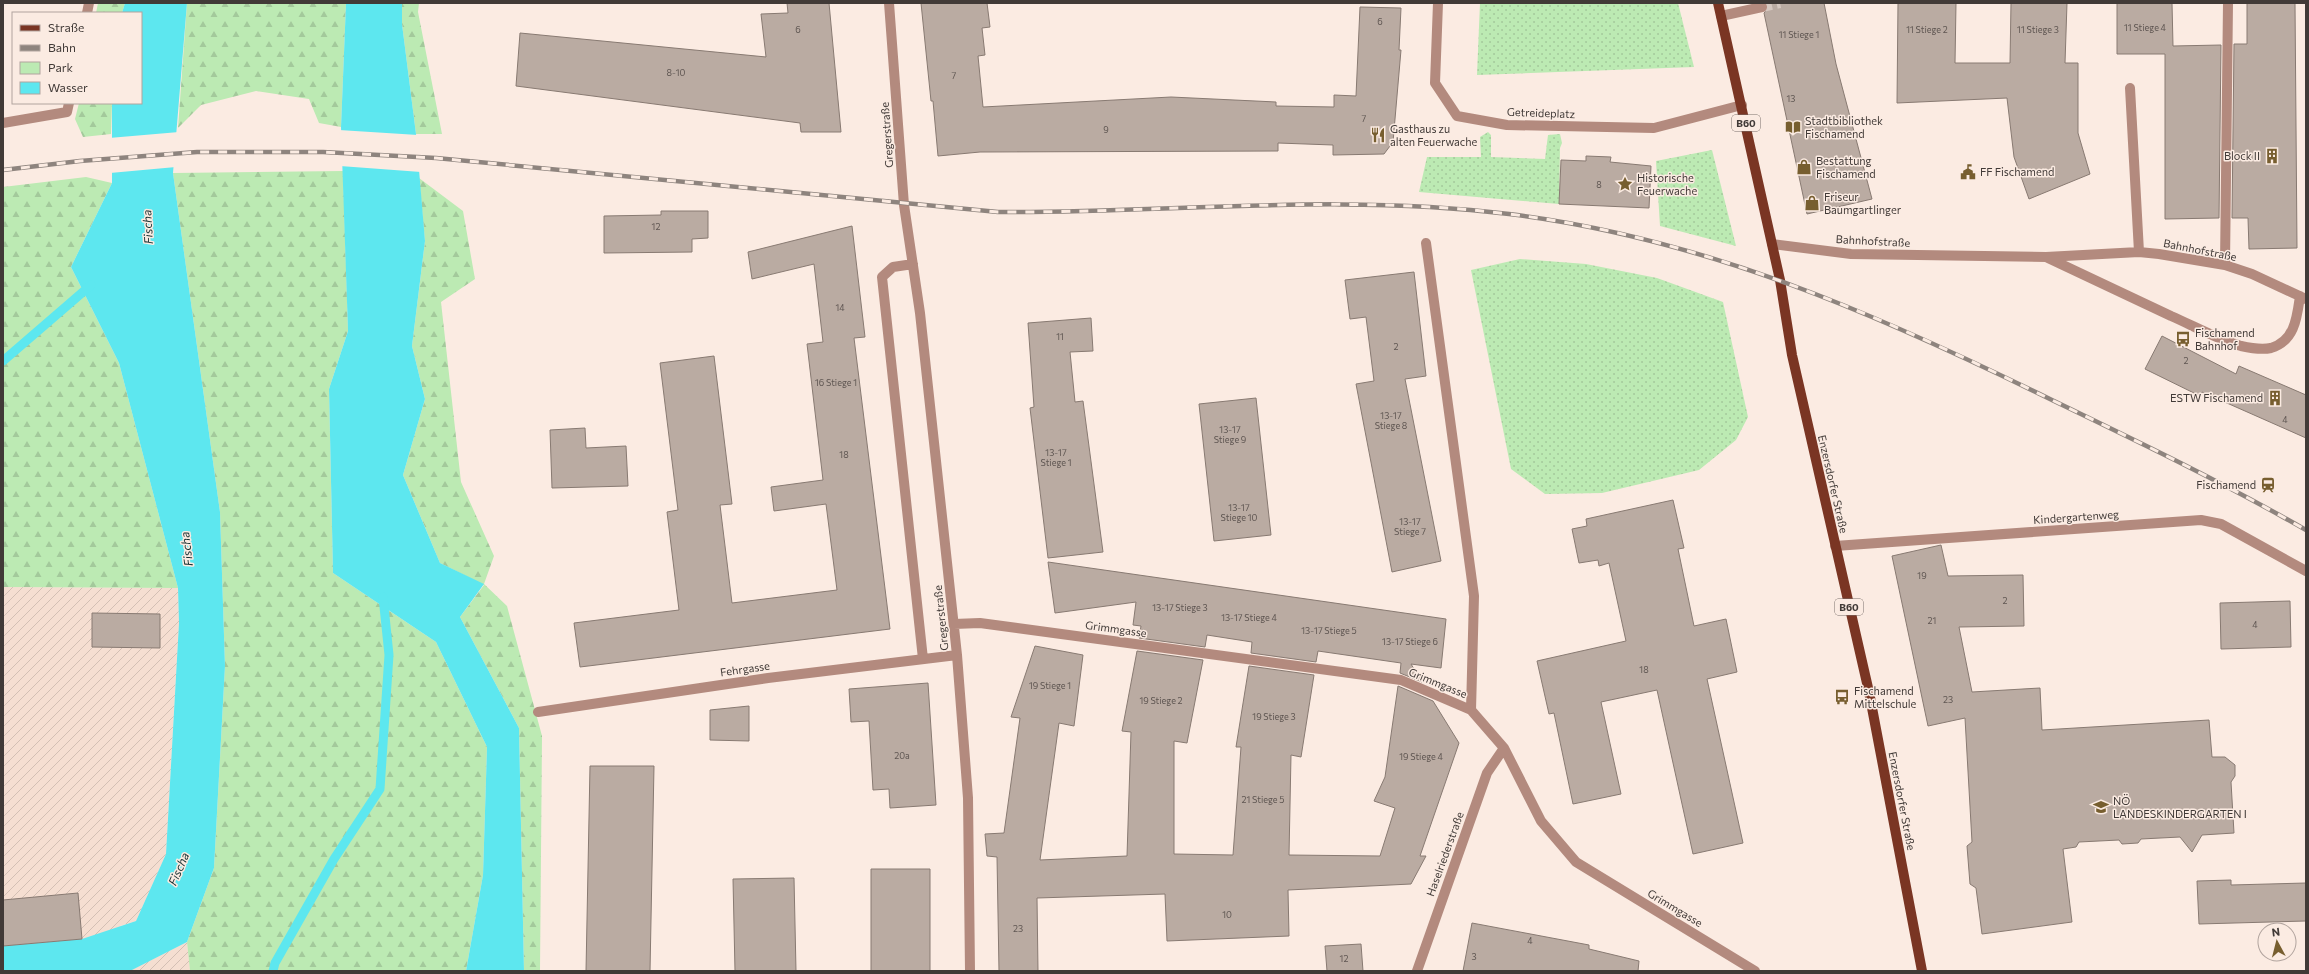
<svg xmlns="http://www.w3.org/2000/svg" width="2309" height="974" font-family="Commissioner,sans-serif">
  <defs>
    <pattern id="industrial-furrows" width="10" height="10" patternUnits="userSpaceOnUse"><rect width="10" height="10" fill="#f5ded1"/><path d="M-1 1l2-2M0 10L10 0M9 11l2-2" fill="none" stroke="#d3bfb4"/></pattern>
    <pattern id="green-dots" width="8" height="8" patternUnits="userSpaceOnUse"><rect width="8" height="8" fill="#bceab3"/><path d="M2 2h.1M6 6h.1" fill="none" stroke="#a3c99b" stroke-width="1.8" stroke-linecap="round"/></pattern>
    <pattern id="forest-firs" width="22" height="20" patternUnits="userSpaceOnUse"><rect width="22" height="20" fill="#bceab3"/><path d="M5 1l3.5 6h-7zM16 11l3.5 6h-7z" fill="#a3c99b"/></pattern>
  </defs>
  <rect width="100%" height="100%" fill="#fbebe2"/>
  <!-- industrial -->
  <path fill="url(#industrial-furrows)" d="M3 587 178 588 179 623 166 854 136 921 120 926 131 970 187 942 190 971H3Z"/>
  <!-- green -->
  <path fill="url(#green-dots)" d="M1480 3H1678L1694 67 1477 75Z
    M1488 132 1491 135V157L1545 159 1548 135 1560 134 1562 143 1560 148 1559 204 1419 192 1427 157H1481L1480 137Z
    M1712 150 1736 246 1660 226 1656 161Z
    M1520 259 1586 264 1657 278 1723 302 1748 417 1736 440 1699 470 1602 493 1545 494 1511 469 1471 270Z"/>
  <!-- forest -->
  <path fill="url(#forest-firs)" d="M98 3H125L122 13H96Z
    M187 3H346L341 127 319 123 309 99 256 91 201 105 178 128Z
    M402 3H419L418 12 442 134H416L402 24Z
    M79 103H112L111 134 83 137 75 119Z
    M343 171 348 331 329 389 333 573 436 642 487 747 483 875 466 971H190L187 942 214 868 225 666 220 512 173 173Z
    M86 177 112 183 71 267 119 363 178 588 3 587V187Z
    M419 178 463 211 475 279 441 302 461 482 494 556 484 584 507 606 542 736 540 971H524L519 728 460 617 484 585 440 563 403 475 425 399 412 346 425 241Z"/>
  <!-- water -->
  <path fill="#5de7ef" d="M125 3H187L173 173 220 512 225 666 214 868 187 942 130 971H3V946L82 939 136 921 166 854 179 623 178 588 119 363 71 267 112 183V103H141V13H122Z
    M346 3H402V24L416 134 425 241 412 346 425 399 403 475 440 563 484 584 460 617 519 728 524 971H466L483 875 487 747 436 642 333 573 329 389 348 331 341 127Z"/>
  <!-- pier -->
  <path fill="#fbebe2" d="M339 130 418 135 421 172 340 166Z
    M179 132 176 167 110 173 109 138Z"/>
  <g fill="none" stroke-linecap="round" stroke-linejoin="round">
    <!-- stream -->
    <path stroke="#5de7ef" stroke-width="9" d="M3 361 91 285
      M273 971 275 963 334 859 380 789 389 655 383 597"/>
  </g>
  <!-- building -->
  <path fill="#baaba2" stroke="#887a72" d="M787 3H829L841 132H801L800 123 516 86 520 33 766 57 761 14 788 13Z
    M921 3H987L990 27 982 28 985 55 978 56 983 107 1171 97 1276 102V106L1334 107V95L1356 96 1360 7 1401 8 1399 50H1401L1393 142 1384 154 1333 155V145L1278 143V151L980 152 938 156 933 101H931Z
    M1767 3H1824L1836 64 1872 199 1807 214 1764 13 1768 9Z
    M1898 3H1956L1955 63H2010L2011 3H2067L2065 63H2078V133L2090 174 2029 199 2014 157 2007 98 1897 103Z
    M2117 3H2172L2173 46 2221 45 2219 218 2165 219V54H2117Z
    M2247 3H2295L2297 248 2249 249 2248 218H2232L2234 44H2247Z
    M1586 156 1611 157 1610 162 1651 166 1649 208 1559 204 1561 160 1586 161Z
    M661 211H708V238L692 239V252L604 253V216L661 215Z
    M852 226 865 337 854 338 890 629 580 667 574 623 679 610 667 512 678 510 660 363 714 356 732 504 720 505 732 603 837 590 826 504 774 511 771 487 823 480 807 344 823 342 814 264 752 279 748 252Z
    M1414 272 1426 376 1405 379 1441 561 1392 572 1356 384 1374 381 1366 317 1350 319 1345 280Z
    M1091 318 1093 351 1070 352 1075 402 1083 401 1103 552 1048 558 1030 408 1034 407 1028 323Z
    M2162 336 2236 374 2239 366 2306 395V438L2202 392 2200 396 2145 369Z
    M1256 398 1271 535 1214 541 1199 404Z
    M585 428 586 448 626 446 628 486 552 488 550 430Z
    M1673 500 1684 548 1678 549 1694 626 1726 619 1737 672 1707 679 1743 843 1693 854 1657 690 1601 702 1621 794 1573 804 1554 713 1549 714 1537 661 1626 641 1609 563 1599 566 1598 560 1579 563 1572 529 1587 526 1586 519Z
    M1941 545 1948 576 2023 575 2024 626 1959 627 1972 692 2040 688 2042 730 2209 720 2212 757H2225L2235 765V776L2231 782 2234 833 2202 835 2192 852 2180 837 2141 839 2138 843 2122 844 2119 840 2079 842 2076 847 2063 849 2072 922 1982 934 1976 888 1970 884 1967 846 1972 842 1965 718 1928 726 1892 556Z
    M1048 562 1446 619 1441 668 1411 664 1422 682 1400 673 1401 663 1318 651 1316 662 1251 653 1252 642 1207 635 1205 647 1139 638 1141 626 1133 625 1136 602 1055 613Z
    M2290 601 2291 647 2221 649 2220 603Z
    M92 613 160 614V648L92 647Z
    M1035 646 1083 655 1074 726 1059 723 1040 860 1127 856 1131 732 1122 731 1137 651 1203 660 1187 743 1174 741V854L1233 855 1241 747H1236L1249 666 1314 675 1301 757 1291 755 1289 855 1380 856 1395 808 1374 801 1385 777 1398 686 1433 701 1459 743 1420 856H1426L1411 884 1288 890 1289 936 1167 941 1165 894 1037 898 1038 971H999L997 857 987 856 985 834 1004 833 1020 718 1011 717Z
    M928 683 936 805 890 808 889 789 873 790 869 721 851 722 849 689Z
    M749 706V741L710 740V710Z
    M590 766H654L650 971H586Z
    M871 869H930V971H871Z
    M794 878 796 971H735L733 879Z
    M2231 880V885L2306 883V921L2199 924 2197 881Z
    M78 893 82 939 3 946V900Z
    M1472 923 1589 945V949L1639 961 1638 971H1463Z
    M1361 944 1363 971H1327L1325 946Z"/>
  <g fill="none" stroke-linecap="round" stroke-linejoin="round">
    <!-- minor-tunnel -->
    <path stroke="#d6c8c0" stroke-width="10" stroke-dasharray="10 5" stroke-linecap="butt" d="M1762 7 1780 3"/>
    <!-- minor -->
    <path stroke="#b38a7e" stroke-width="10" d="M889 3 904 205 920 313 957 655 968 798 970 971
      M1438 3 1435 83 1457 116 1507 125 1654 128 1742 105
      M87 13 89 3
      M1721 16 1762 7
      M2130 88 2139 252
      M3 123 67 112 69 103
      M1426 243 1474 596 1471 710
      M1772 244 1851 254 2046 257 2139 252 2159 254 2225 265 2252 274 2306 299
      M2048 258C2089 277 2130 297 2171 316 2194 326 2217 339 2241 346 2250 348 2262 350 2271 348 2295 341 2297 317 2300 296
      M913 264 893 267 882 277 923 659
      M2225 265 2228 3
      M1835 546 2201 520 2221 524 2306 571
      M954 624 980 623 1401 680 1471 710 1504 748 1541 821 1576 862 1755 971
      M538 712 768 678 957 655
      M1417 971 1487 773 1504 748"/>
    <!-- major -->
    <path stroke="#7a3523" stroke-width="10" d="M1718 3 1780 280 1792 355 1869 692 1922 971"/>
    <!-- rail casing -->
    <g stroke="#8e847e" stroke-width="4.5">
      <path id="rail" d="M3 170 80 161 197 152H323L436 158 998 212C1168 213 1340 193 1509 214 1705 238 1879 315 2054 401 2139 442 2224 483 2306 530"/>
    </g>
    <!-- rail -->
    <use href="#rail" stroke="#fbebe2" stroke-width="3" stroke-dasharray="9" stroke-linecap="butt"/>
  </g>
  <!-- icons -->
  <defs>
    <g id="library-bare" transform="scale(1.2)"><path d="M-6-4Q-3-5.5-.7-3.5V5Q-3 3-6 4ZM6-4Q3-5.5 .7-3.5V5Q3 3 6 4Z" fill="#775e2f" stroke="#fbebe2" stroke-width="2.5" paint-order="stroke"/></g>
    <g id="restaurant-bare" transform="scale(1.2)"><path d="M-5-6h1v4h1v-4h1v4h1v-4h1v5L-1.5 .5V6h-2V.5L-5-1ZM5-6V6H3V1.5H1.5Q1.5-4 5-6Z" fill="#775e2f" stroke="#fbebe2" stroke-width="2.5" paint-order="stroke"/></g>
    <g id="building-bare" transform="scale(1.2)"><path d="M-4-6H4V6H1V3H-1V6H-4ZM-2.5-4.3h1.7v1.8h-1.7ZM.8-4.3h1.7v1.8H.8ZM-2.5-1h1.7V.8h-1.7ZM.8-1h1.7V.8H.8Z" fill="#775e2f" stroke="#fbebe2" stroke-width="2.5" paint-order="stroke"/></g>
    <g id="shop-bare" transform="scale(1.2)"><path d="M-5-2.5h2.3a2.7 3.5 0 0 1 5.4 0H5L5.5 6h-11ZM-1.5-2.5h3a1.5 2.3 0 0 0-3 0Z" fill="#775e2f" stroke="#fbebe2" stroke-width="2.5" paint-order="stroke"/></g>
    <g id="civic-bare" transform="scale(1.2)"><path d="M-.6-6.5H3V-4.5H.6V-3L4-1V1h2V6H-6V1h2V-1L-.6-3ZM-1.2 2.5V6h2.4V2.5Z" fill="#775e2f" stroke="#fbebe2" stroke-width="2.5" paint-order="stroke"/></g>
    <g id="sight-bare" transform="scale(1.2)"><path d="M0-6L1.8-2.2L6-1.7L2.9 1.2L3.7 5.4L0 3.3L-3.7 5.4L-2.9 1.2L-6-1.7L-1.8-2.2Z" fill="#775e2f" stroke="#fbebe2" stroke-width="2.5" paint-order="stroke"/></g>
    <g id="bus-bare" transform="scale(1.2)"><path d="M-5-6H5V4H4V6H2V4H-2V6H-4V4H-5ZM-3.5-4V0h7V-4ZM-3.5 1.2v1.5H-2V1.2ZM2 1.2v1.5H3.5V1.2Z" fill="#775e2f" stroke="#fbebe2" stroke-width="2.5" paint-order="stroke"/></g>
    <g id="station-bare" transform="scale(1.2)"><path d="M-3-6H3Q5-6 5-4V2Q5 4 3 4L4.5 6H3L1.5 4h-3L-3 6H-4.5L-3 4Q-5 4-5 2V-4Q-5-6-3-6ZM-3.5-4v3h7v-3ZM-3.5 1v1.5H-2V1ZM2 1v1.5H3.5V1Z" fill="#775e2f" stroke="#fbebe2" stroke-width="2.5" paint-order="stroke"/></g>
    <g id="school-bare" transform="scale(1.2)"><path d="M0-5L7-2L0 1L-7-2ZM-4 1L0 2.5L4 1V4Q0 6-4 4Z" fill="#775e2f" stroke="#fbebe2" stroke-width="2.5" paint-order="stroke"/></g>
  </defs>
  <g fill-rule="evenodd">
    <use href="#library-bare" x="1793" y="127"/>
    <use href="#restaurant-bare" x="1378" y="135"/>
    <use href="#building-bare" x="2272" y="156"/>
    <use href="#shop-bare" x="1804" y="167"/>
    <use href="#civic-bare" x="1968" y="172"/>
    <use href="#sight-bare" x="1625" y="184"/>
    <use href="#shop-bare" x="1812" y="203"/>
    <use href="#bus-bare" x="2183" y="339"/>
    <use href="#building-bare" x="2275" y="398"/>
    <use href="#station-bare" x="2268" y="485"/>
    <use href="#bus-bare" x="1842" y="697"/>
    <use href="#school-bare" x="2101" y="807"/>
  </g>
  <g text-anchor="middle" stroke-width="3" stroke-linejoin="round" paint-order="stroke">
    <!-- number labels -->
    <g font-size="9" fill="#5f5652">
      <text x="1380" y="25">6</text>
      <text x="2145" y="31">11 Stiege 4</text>
      <text x="798" y="33">6</text>
      <text x="1927" y="33">11 Stiege 2</text>
      <text x="2038" y="33">11 Stiege 3</text>
      <text x="1799" y="38">11 Stiege 1</text>
      <text x="676" y="76">8-10</text>
      <text x="954" y="79">7</text>
      <text x="1791" y="102">13</text>
      <text x="1364" y="122">7</text>
      <text x="1106" y="133">9</text>
      <text x="1599" y="188">8</text>
      <text x="656" y="230">12</text>
      <text x="840" y="311">14</text>
      <text x="1060" y="340">11</text>
      <text x="1396" y="350">2</text>
      <text x="2186" y="364">2</text>
      <text x="836" y="386">16 Stiege 1</text>
      <text x="1391" y="419">13-17<tspan x="1391" dy="10">Stiege 8</tspan></text>
      <text x="2285" y="423">4</text>
      <text x="1230" y="433">13-17<tspan x="1230" dy="10">Stiege 9</tspan></text>
      <text x="1056" y="456">13-17<tspan x="1056" dy="10">Stiege 1</tspan></text>
      <text x="844" y="458">18</text>
      <text x="1239" y="511">13-17<tspan x="1239" dy="10">Stiege 10</tspan></text>
      <text x="1410" y="525">13-17<tspan x="1410" dy="10">Stiege 7</tspan></text>
      <text x="1922" y="579">19</text>
      <text x="2005" y="604">2</text>
      <text x="1180" y="611">13-17 Stiege 3</text>
      <text x="1249" y="621">13-17 Stiege 4</text>
      <text x="1932" y="624">21</text>
      <text x="2255" y="628">4</text>
      <text x="1329" y="634">13-17 Stiege 5</text>
      <text x="1410" y="645">13-17 Stiege 6</text>
      <text x="1644" y="673">18</text>
      <text x="1050" y="689">19 Stiege 1</text>
      <text x="1948" y="703">23</text>
      <text x="1161" y="704">19 Stiege 2</text>
      <text x="1274" y="720">19 Stiege 3</text>
      <text x="902" y="759">20a</text>
      <text x="1421" y="760">19 Stiege 4</text>
      <text x="1263" y="803">21 Stiege 5</text>
      <text x="1227" y="918">10</text>
      <text x="1018" y="932">23</text>
      <text x="1530" y="944">4</text>
      <text x="1474" y="960">3</text>
      <text x="1344" y="962">12</text>
    </g>
    <!-- shield labels -->
    <g fill="#fbebe2" stroke="#796f6a" stroke-width="1">
      <rect x="1732" y="115" width="28" height="16" rx="3"/>
      <rect x="1835" y="599" width="28" height="16" rx="3"/>
    </g>
    <g font-size="10" font-weight="bold" fill="#413a37">
      <text x="1746" y="127">B60</text>
      <text x="1849" y="611">B60</text>
    </g>
    <!-- street labels -->
    <g font-size="11" fill="#413a37" stroke="#fbebe2">
      <text transform="translate(1541 113) rotate(2)" y="4">Getreideplatz</text>
      <text transform="translate(887 135) rotate(-94)" y="4">Gregerstraße</text>
      <text transform="translate(1873 241) rotate(3)" y="4">Bahnhofstraße</text>
      <text transform="translate(2200 250) rotate(11)" y="4">Bahnhofstraße</text>
      <text transform="translate(1833 484) rotate(77)" y="4">Enzersdorfer Straße</text>
      <text transform="translate(2076 517) rotate(-4)" y="4">Kindergartenweg</text>
      <text transform="translate(941 618) rotate(-96)" y="4">Gregerstraße</text>
      <text transform="translate(1116 629) rotate(8)" y="4">Grimmgasse</text>
      <text transform="translate(745 669) rotate(-8)" y="4">Fehrgasse</text>
      <text transform="translate(1438 683) rotate(22)" y="4">Grimmgasse</text>
      <text transform="translate(1902 801) rotate(79)" y="4">Enzersdorfer Straße</text>
      <text transform="translate(1445 854) rotate(-70)" y="4">Haselriederstraße</text>
      <text transform="translate(1675 908) rotate(31)" y="4">Grimmgasse</text>
    </g>
    <!-- poi labels -->
    <g font-size="11" fill="#413a37" stroke="#fbebe2" text-anchor="start">
      <text x="1805" y="125">Stadtbibliothek<tspan x="1805" dy="13">Fischamend</tspan></text>
      <text x="1390" y="133">Gasthaus zu<tspan x="1390" dy="13">alten Feuerwache</tspan></text>
      <text x="2260" y="160" text-anchor="end">Block II</text>
      <text x="1816" y="165">Bestattung<tspan x="1816" dy="13">Fischamend</tspan></text>
      <text x="1980" y="176">FF Fischamend</text>
      <text x="1637" y="182">Historische<tspan x="1637" dy="13">Feuerwache</tspan></text>
      <text x="1824" y="201">Friseur<tspan x="1824" dy="13">Baumgartlinger</tspan></text>
      <text x="2195" y="337">Fischamend<tspan x="2195" dy="13">Bahnhof</tspan></text>
      <text x="2263" y="402" text-anchor="end">ESTW Fischamend</text>
      <text x="2256" y="489" text-anchor="end">Fischamend</text>
      <text x="1854" y="695">Fischamend<tspan x="1854" dy="13">Mittelschule</tspan></text>
      <text x="2113" y="805">NÖ<tspan x="2113" dy="13">LANDESKINDERGARTEN I</tspan></text>
    </g>
    <!-- water labels -->
    <g font-size="12" font-style="italic" fill="#193132" stroke="#fbebe2">
      <text transform="translate(148 227) rotate(-93)" y="4">Fischa</text>
      <text transform="translate(187 549) rotate(-97)" y="4">Fischa</text>
      <text transform="translate(179 869) rotate(-66)" y="4">Fischa</text>
    </g>
  </g>
  <!-- border -->
  <rect width="2309" height="974" fill="none" stroke="#413a37" stroke-width="8"/>
  <!-- legend -->
  <rect x="12" y="12" width="130" height="92" fill="#fbebe2" stroke="#b1a49e"/>
  <rect x="20" y="25" width="20" height="6" fill="#7a3523" stroke="#b1a49e"/>
  <text x="48" y="32" font-size="12" fill="#413a37">Straße</text>
  <rect x="20" y="45" width="20" height="6" fill="#8e847e" stroke="#b1a49e"/>
  <text x="48" y="52" font-size="12" fill="#413a37">Bahn</text>
  <rect x="20" y="62" width="20" height="12" fill="#bceab3" stroke="#b1a49e"/>
  <text x="48" y="72" font-size="12" fill="#413a37">Park</text>
  <rect x="20" y="82" width="20" height="12" fill="#5de7ef" stroke="#b1a49e"/>
  <text x="48" y="92" font-size="12" fill="#413a37">Wasser</text>
  <!-- north arrow -->
  <g transform="translate(2277 942) rotate(353)"><circle r="19" fill="#fbebe2" stroke="#b1a49e"/>
  <path d="M0-3L7 15L0 10L-7 15Z" fill="#775e2f"/>
  <text y="-6" font-size="11" font-weight="bold" text-anchor="middle" fill="#413a37">N</text>
  </g>
</svg>
